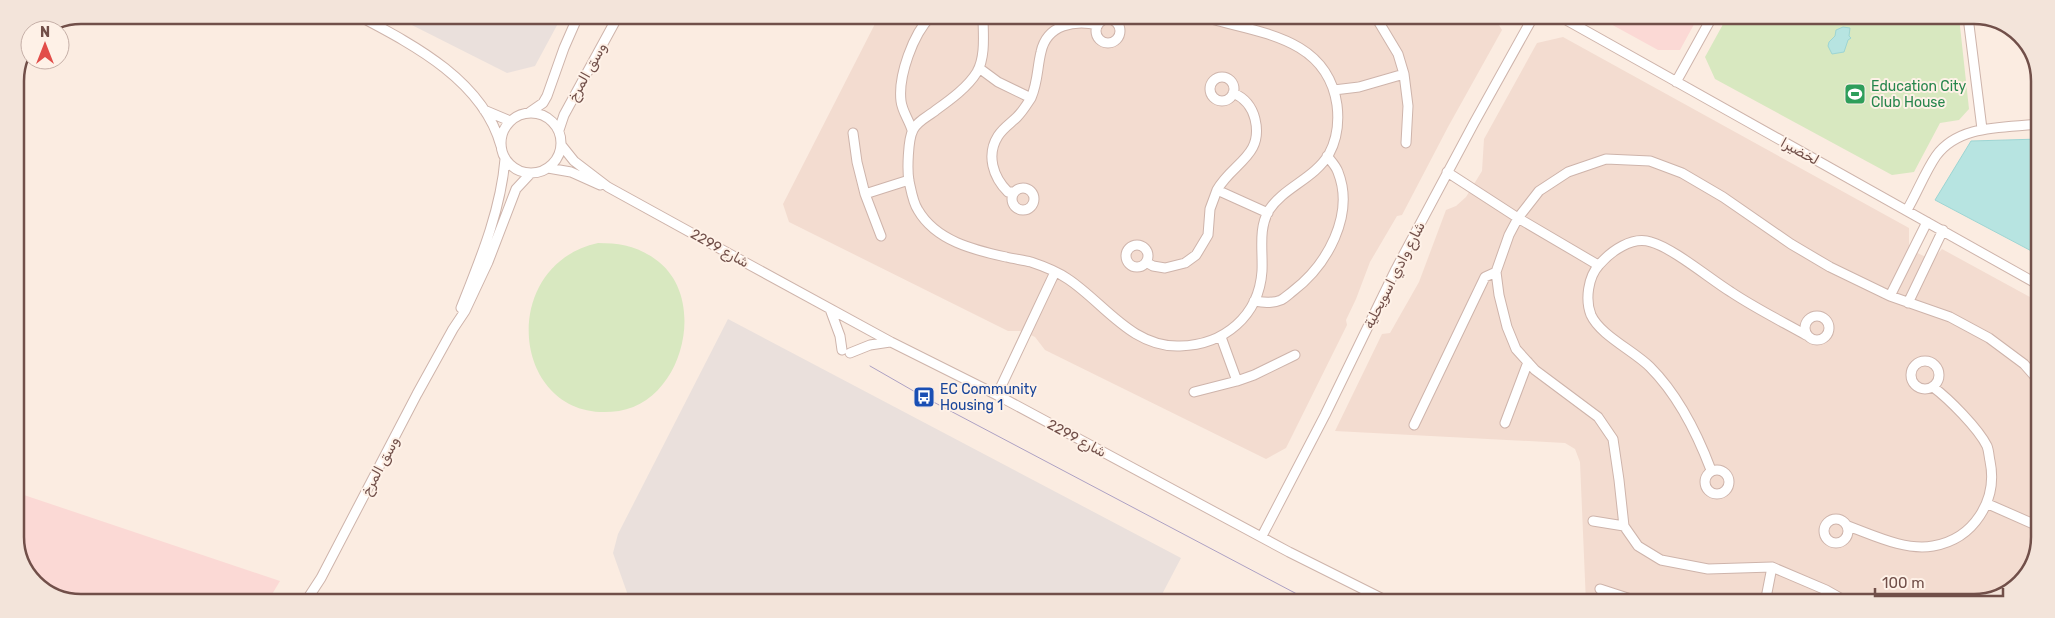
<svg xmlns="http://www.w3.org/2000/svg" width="2055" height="618" font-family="Rubik,Cairo,sans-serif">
  <rect width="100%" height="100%" fill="#fbece1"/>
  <!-- residential -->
  <path fill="#f3dcd0" d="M879 16 1494 17 1502 30 1448 127 1402 215 1397 216 1370 262 1356 299 1346 320 1347 325 1286 448 1266 459 1045 350 1035 337 1022 331H1008L789 222 783 204Z
    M1563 37 1909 228V248L1913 251 1928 258H1934L1942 249 2039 302 2038 555 2014 589 1974 603H1586L1580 462 1575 449 1565 443 1335 431 1382 334 1390 333 1419 282 1446 210 1456 206 1466 197 1482 171 1484 139 1537 43Z"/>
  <!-- commercial -->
  <path fill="#fbd9d5" d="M1598 17H1698L1680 50H1658Z
    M15 492 280 581 268 601H63L29 577 15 542Z"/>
  <!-- industrial -->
  <path fill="#eae0dc" d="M392 15 562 16 535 66 507 73Z
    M728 319 1181 558 1158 602 630 601 613 553 618 534Z"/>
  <!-- green -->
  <path fill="#d8e8c0" d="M1727 17H1959L1969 109 1959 120 1940 123 1914 172 1892 175 1715 79 1705 57Z
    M598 243C619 243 637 246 655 259 709 296 684 401 619 411 512 427 494 266 598 243Z"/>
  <!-- water -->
  <path fill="#b7e4e1" stroke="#9dd5d3" d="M1843 27 1850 28 1849 36 1851 38 1848 40 1844 52 1832 54 1828 46 1829 42 1835 36 1836 30Z
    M2040 139 2039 255 1935 200 1971 141Z"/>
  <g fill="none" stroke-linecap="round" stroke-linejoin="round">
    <!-- minor casing -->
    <g stroke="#ceb4ab" stroke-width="11">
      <path id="minor" d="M357 15C412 44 483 80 501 146
        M983 16C983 33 986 56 977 72 968 87 950 100 936 110 929 116 917 121 913 130 908 139 907 170 909 181 911 190 913 203 918 210 936 241 974 250 1006 257 1014 259 1023 260 1031 262 1043 266 1058 272 1068 279 1104 303 1132 348 1180 346 1224 345 1259 316 1262 271 1263 250 1258 229 1269 210 1284 187 1314 179 1329 154 1337 139 1339 121 1337 105 1327 35 1255 33 1201 16
        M1561 17 2039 285
        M1968 17 1982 129
        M1096 31a12 12 0 1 1 24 0a12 12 0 1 1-24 0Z
        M979 68 998 82 1031 98C1038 82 1037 68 1041 52 1047 24 1075 20 1098 25
        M1404 74 1408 106 1406 143
        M1210 89a12 12 0 1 1 24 0a12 12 0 1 1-24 0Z
        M1676 82 1712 17
        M1334 90 1359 87 1404 74 1398 54 1377 19
        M1233 93C1245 98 1252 107 1255 119 1264 156 1232 163 1217 190L1268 213
        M484 110 510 121
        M530 112 543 103 547 96 564 48 578 16
        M501 143a30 30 0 1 1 60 0a30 30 0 1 1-60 0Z
        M559 130 564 115 618 16
        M912 130C909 120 902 111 901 101 898 76 913 34 931 16
        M853 133 857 162 865 194 909 180
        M562 146 574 161 608 187 737 258 891 342 997 395 1289 552 1389 602
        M548 168 571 172 600 185
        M1447 172 1518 218 1598 265
        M1012 199a11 11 0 1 1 22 0a11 11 0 1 1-22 0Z
        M1014 192H1008C993 177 986 155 998 136 1003 128 1011 123 1017 117 1023 111 1027 104 1031 98
        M865 194 881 236
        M1907 210C1917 193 1925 172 1936 156 1959 124 2005 128 2040 124
        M1126 256a11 11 0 1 1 22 0a11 11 0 1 1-22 0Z
        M1146 262 1153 266 1165 268 1185 263 1196 255 1208 235 1210 209 1217 190
        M1890 296 1927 222
        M1254 301C1263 302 1272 304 1281 300 1285 298 1289 294 1293 291 1327 265 1355 215 1338 172 1336 166 1331 161 1327 156
        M1908 303 1943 230
        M461 308C480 260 501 210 505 159
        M830 309 840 336 842 350
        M1805 328a12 12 0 1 1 24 0a12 12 0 1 1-24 0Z
        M1221 337 1237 381 1254 375 1295 355
        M850 353 870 345 890 342
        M1911 375a14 14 0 1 1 28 0a14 14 0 1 1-28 0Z
        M1194 392 1237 381
        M997 395 1055 272
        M1505 423 1528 362
        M1414 425 1485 277 1496 272
        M1705 482a12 12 0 1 1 24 0a12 12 0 1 1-24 0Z
        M1711 470C1697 433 1678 395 1650 367 1634 351 1600 335 1591 315 1585 300 1588 277 1599 265 1611 251 1632 236 1651 242 1673 248 1710 279 1731 292 1755 308 1781 321 1806 335
        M1988 504 2038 526
        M1824 531a12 12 0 1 1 24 0a12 12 0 1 1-24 0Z
        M1593 521 1624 526
        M1848 526C1873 535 1905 551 1933 546 1974 539 1998 500 1990 461 1989 457 1989 451 1987 446 1978 428 1949 399 1933 387
        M1262 536 1325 415 1396 269 1474 123 1533 17
        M1600 589 1643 603
        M2005 593 2020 581
        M306 601 321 578 417 394 453 329 465 311 488 262 516 189 530 174
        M1765 603 1772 567
        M1849 603 1826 590 1772 567 1708 569 1661 560 1638 546 1624 526 1619 480 1613 439 1598 417 1535 370 1516 349 1507 327 1499 295 1496 272 1509 235 1518 218 1539 191 1568 172 1606 159 1650 161 1682 173 1723 197 1791 244 1830 267 1890 296 1950 317 1989 338 2024 364 2038 380"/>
    </g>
    <!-- minor -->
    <use href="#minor" stroke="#fff" stroke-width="9"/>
    <!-- tram -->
    <path stroke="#ada1c3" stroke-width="1" d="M870 366 924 397 1312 602"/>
  </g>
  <!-- icons -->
  <defs>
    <g id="stadium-square" transform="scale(1.125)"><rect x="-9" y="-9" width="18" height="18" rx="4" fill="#2e9e5b" stroke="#fef1e7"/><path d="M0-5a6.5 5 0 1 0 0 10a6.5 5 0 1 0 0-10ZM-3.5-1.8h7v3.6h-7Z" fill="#fff"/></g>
    <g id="bus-square" transform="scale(1.125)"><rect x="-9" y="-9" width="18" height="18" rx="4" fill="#1a4fb4" stroke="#fef1e7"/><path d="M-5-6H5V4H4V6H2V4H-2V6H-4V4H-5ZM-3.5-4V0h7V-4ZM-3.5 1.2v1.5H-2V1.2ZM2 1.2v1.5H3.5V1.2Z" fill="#fff"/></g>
  </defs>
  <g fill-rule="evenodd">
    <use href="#stadium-square" x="1855" y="94"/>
    <use href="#bus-square" x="924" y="397"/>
  </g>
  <g text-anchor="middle" stroke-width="4" stroke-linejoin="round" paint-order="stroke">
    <!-- street labels -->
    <g font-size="14" fill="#714f49" stroke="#fef1e7">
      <text transform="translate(587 72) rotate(-61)" y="5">وسق المرخ</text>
      <text transform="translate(1800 151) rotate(29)" y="5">لخضيرا</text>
      <text transform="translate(720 248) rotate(29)" y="5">شارع 2299</text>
      <text transform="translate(1394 275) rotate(-63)" y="5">شارع وادي اسويحلية</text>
      <text transform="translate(1077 438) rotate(28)" y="5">شارع 2299</text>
      <text transform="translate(380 466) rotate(-62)" y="5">وسق المرخ</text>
    </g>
    <!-- leisure labels -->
    <g font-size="14" fill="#27864d" stroke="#fef1e7" text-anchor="start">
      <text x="1871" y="91">Education City<tspan x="1871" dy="16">Club House</tspan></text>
    </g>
    <!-- transit labels -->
    <g font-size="14" fill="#164399" stroke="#fef1e7" text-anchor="start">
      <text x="940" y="394">EC Community<tspan x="940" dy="16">Housing 1</tspan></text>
    </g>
  </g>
  <!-- crop -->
  <path d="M0 0H2055V618H0ZM81 24H1974A57 57 0 0 1 2031 81V537A57 57 0 0 1 1974 594H81A57 57 0 0 1 24 537V81A57 57 0 0 1 81 24Z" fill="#f3e4da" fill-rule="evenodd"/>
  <path fill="none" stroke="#714f49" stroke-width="2.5" d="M81 24H1974A57 57 0 0 1 2031 81V537A57 57 0 0 1 1974 594H81A57 57 0 0 1 24 537V81A57 57 0 0 1 81 24Z"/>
  <!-- north arrow -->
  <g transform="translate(45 45)"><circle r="24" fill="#fef1e7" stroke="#c6b0a8"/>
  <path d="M0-4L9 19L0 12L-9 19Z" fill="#e24d49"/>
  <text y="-8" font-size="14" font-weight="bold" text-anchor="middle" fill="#714f49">N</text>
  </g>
  <!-- scale -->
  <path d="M1875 588v8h128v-8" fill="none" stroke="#714f49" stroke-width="2.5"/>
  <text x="1882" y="588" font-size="15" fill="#714f49" stroke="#fef1e7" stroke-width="4" paint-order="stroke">100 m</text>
</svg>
